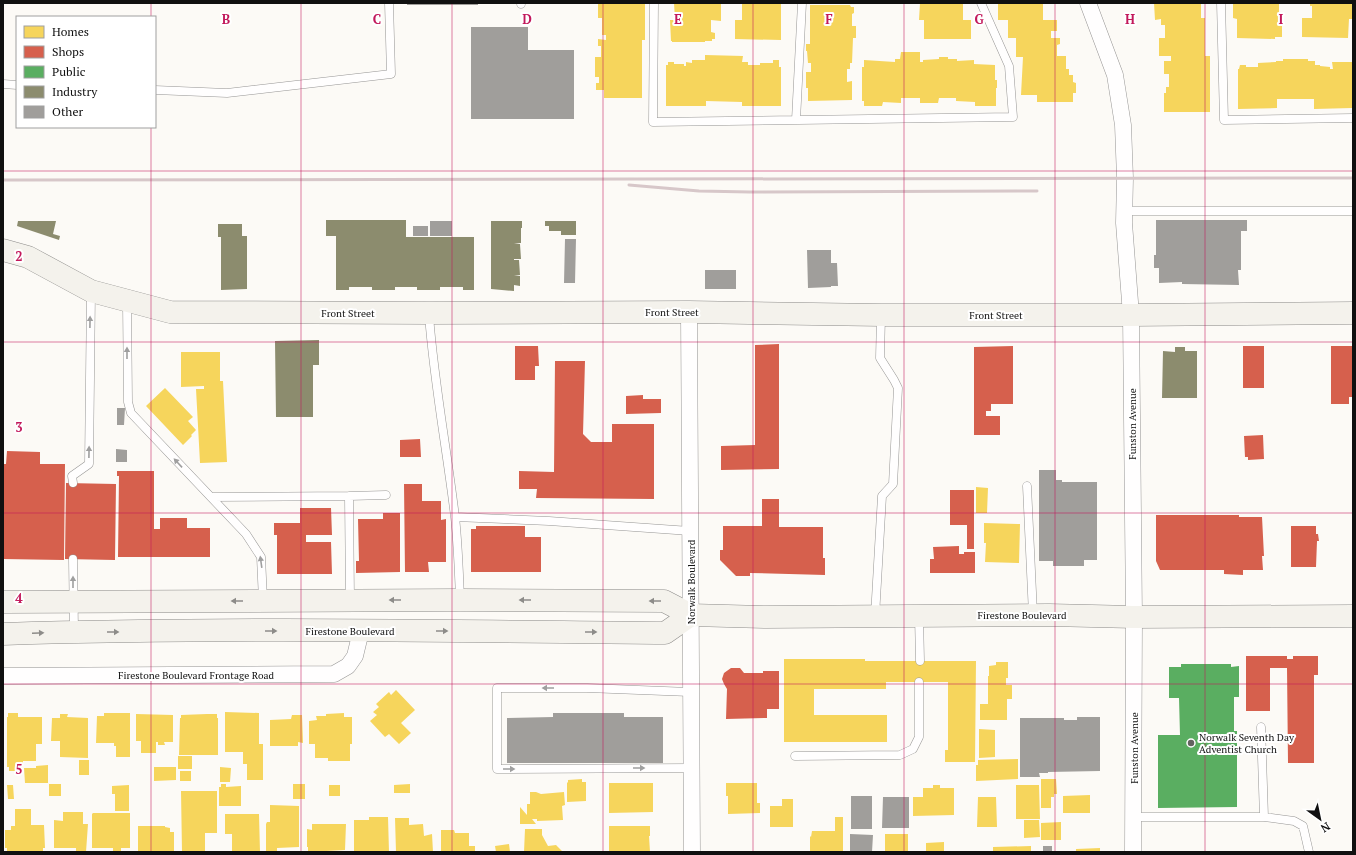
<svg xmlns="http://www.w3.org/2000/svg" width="1356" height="855" font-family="'PT Serif',serif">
  <rect width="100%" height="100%" fill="#fcfaf6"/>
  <!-- homes -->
  <path fill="#f6d55c" d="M598 3H645V40H642V98H604V90H596V83H599V77H595V57H601V46H598V39L606 40V35H602V18H598Z
    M674 3H721V21L711 20V32L715 33V39H712V41H705V42H672V41H671L670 20H675Z
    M742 3H781V40L735 39V20H742Z
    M920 3H963V20H971V39H924V20H919Z
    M998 3H1043V20H1057V31H1051V38H1060V44L1057 45V56H1066V69H1069V75H1073V82L1076 83V93H1073V102H1037V95H1021L1023 57H1016V38H1008V20H998Z
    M1154 3H1201V18H1205V56H1210V112H1164V93H1166V87H1169V74H1164V61H1171V56H1159V38H1165V25H1161V19L1155 20Z
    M1233 3H1279V24H1282V37H1275V39L1237 38V19L1233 18Z
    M1310 3H1353V19H1349L1348 38 1302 37V18H1312V6H1310Z
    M810 5H850L851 7H854V13L852 14V26H856V38H853L852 63H850V69H847V82L852 81V100L808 101V88H806V72H811V63H808L807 51H806V44H810Z
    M901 52H920V62H923V60L939 59V57H948V59H957V61L974 60V64L995 65V80H997V88H996V106H975V102L956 101V98H939L938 103H920V98H901V103L883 102 882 106H864V101H862V67H864V60L895 62V59H900Z
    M705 55 743 56 742 62H748V65H760V63H773V60H779V67H781V106H742V102L706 101V106H666V65H668V62H674V64H684V66H686V62L692 63V60H705Z
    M1283 59H1308V61H1315V65H1320V66L1330 67V69H1333L1332 62H1353L1352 108 1314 109V99H1277V108L1238 109V69H1239L1240 65H1246V67H1258V63L1276 62V61H1283Z
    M181 352H220V381H223L227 462 200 463 196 389H204V386L181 387Z
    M165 388 193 417 188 421 196 430 191 435 192 436 183 445 146 406Z
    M976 487 988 488 987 513H976Z
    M984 523 1020 524 1019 563 985 562 986 543H984Z
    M784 659H865V661H976L975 762H945V750H948V682H886V689H814V715H887V742H784Z
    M996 662H1008V678H1006V685H1012V699H1007V720H980V704H988V676H989V666L996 665Z
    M396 690 415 710 401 723 411 733 399 744 389 734 385 737 370 721 377 715 373 712 379 707 376 704 389 692 391 695Z
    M225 712 259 713V744H263V780H247V764H243V752H225Z
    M8 713H18V717H42V744H36V761H23V767H22V771H9V767H7V717H8Z
    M104 713H130V757H116V746H114V743H96L97 716H104Z
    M344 713V717H352V744H350V761H328V758H315V744H309V721L317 720 316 716H326V714Z
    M60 714H68L67 717 88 718V758L60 757V741H51L52 718H60Z
    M136 714 173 715V742H164L165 745H158V742H156V753H141V741H136Z
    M207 714H217V718H218V755H179L180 718H181V715Z
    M292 715H302L303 743 298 742V746H270V720L291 719Z
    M979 729 995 730V757L979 758Z
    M178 756H192V769H178Z
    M1018 759V779L976 781V765H978V760Z
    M79 760H89V775H79Z
    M48 765V783H25L24 768H36V766Z
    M154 767H176V780L154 781Z
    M220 767 231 768 230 782H220Z
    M180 771H191V781H180Z
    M582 779V782H586V801L567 802V783L568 782V780Z
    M1041 779H1056L1057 794H1054V797H1051V808H1041Z
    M609 783H653V812L609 813Z
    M726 783H757V803H760V813L728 814V796H726Z
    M49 784H61V796H49Z
    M221 784H226V787L241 786V806H219V787H221Z
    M293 784H305V799H293Z
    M410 784V793H394V785Z
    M7 785H13L14 799H8Z
    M129 785V811H115V794H112V786Z
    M329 785H340V796H329Z
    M933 785H940V788H954V815L913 816V797H923V788H933Z
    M1016 785H1039L1040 819H1016Z
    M181 791H217V833H205V852H182Z
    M530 792H536L541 794 564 792 565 805 562 806 563 820 537 821V819H532L536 824H520V807L527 815V804H530Z
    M1090 795V813H1063V796Z
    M978 797H996L997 827H977Z
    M782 799H793V827H770V806H782Z
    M270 805 299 806V847L277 848V852H266V824L267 822H270Z
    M15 809H31V825H44L45 848H43V851L7 852V848H5V830H11V826H15Z
    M63 812H83V824H88L86 852H76V848H54V820L63 821Z
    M93 813H130V848H121V852H113V848H92V814Z
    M225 814H259L260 852H232V834H225Z
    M369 817H388L389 852H354V820H369Z
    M835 817H843V852H810V836L811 837 812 831H835Z
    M395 818H409V825L423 824 424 836 432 834 433 852H396Z
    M1024 820H1039L1040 837 1024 838Z
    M1061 822V840H1041V823Z
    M312 824H346L345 850 308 852V847H307V829L312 830Z
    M138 826H165V827L170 828V832H174V852H138Z
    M609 826H650V836H649L650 852H609Z
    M525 829H542V835L548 846 556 845 563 852H524Z
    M441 830H454L455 833H469V846H475V852H441Z
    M885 834H908V852H885Z
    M944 842V852H926V843Z
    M509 844 510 852H496L495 846Z
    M1031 846V852H993V847Z
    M1100 848V852H1076V849Z"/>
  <!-- shops -->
  <path fill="#d6604d" d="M779 344V469L721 470V446L755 445V345Z
    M515 346H538L539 366H535V380H515Z
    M1013 346V404H991V411H986V416H1000V435H974V347Z
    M1243 346H1264V388H1243Z
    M1331 346H1353V397H1349V404H1331Z
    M555 361H585L583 434 591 442H612V424H654V499L536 498 537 489H519V471L554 472Z
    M643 395V399H661V413L626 414V396Z
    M1263 435 1264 459 1248 460V457H1245L1244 436Z
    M420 439 421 457H400V440Z
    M7 451 40 452V464H65L64 560 3 559V464H6Z
    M117 471H154V529H160V518H187V528H210V557H118L119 476H117Z
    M66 483 116 484 115 560 65 559Z
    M404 484H422V501H441V520L446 519V562H428L429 572H405Z
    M950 490H974V549H967V525H950Z
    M762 499H779V527H823V558H825V575L750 573V576H736L720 560V550H723V526H762Z
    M300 508H331L332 535H306V542H331L332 574H277V535H274V523H300Z
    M383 513H400V572L356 573V561H359L358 519H383Z
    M1156 515H1239V517H1262L1264 556H1262L1263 570H1243V575L1224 574V570H1160L1156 561Z
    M476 526H525V537H541V572H471V529H476Z
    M1291 526H1316V534H1318L1319 541H1317L1316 567H1291Z
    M959 546V554H964V552H975V573H930V559H934L933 547Z
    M1246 656H1287V659H1293V656H1318V675H1314V763H1288L1287 668H1270V711H1246Z
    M731 668H740L744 673H763V671H779V709H767V718L726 719 727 689 724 684 722 679 724 673Z"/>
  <!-- public -->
  <path fill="#5aae61" d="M1181 664H1231V667L1239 666V697H1234V731H1237V807L1158 808V735H1180L1179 698H1169V667H1181Z"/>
  <!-- industry -->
  <path fill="#8c8c6e" d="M326 220H406V237H474V290H463V287H440V290H417V287H395V290H372V287H349V290H336V236H326Z
    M18 221H56L53 234 60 236 59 240 17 226Z
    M491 221H522V228H512H521V243H514L520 244 521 259H514V260H519L520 275H514L520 276V286L514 285V291L491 289Z
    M545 221H576V235H561V231H549V226H545Z
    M218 224H242V236H247V289L221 290V237H218Z
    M319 340V365H313V417H276L275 341Z
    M1175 347H1185V351H1197V398H1162L1163 351 1175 352Z"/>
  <!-- building -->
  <path fill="#a09e9b" d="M407 3H478V5H407Z
    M471 27H528V50H574V119H471Z
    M1156 220H1247V231H1241V270H1238L1239 285 1182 284V282L1159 283V268H1154V255H1156Z
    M430 221H452V236H430Z
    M413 226H428V236H413Z
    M565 239H576L575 283H564Z
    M807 250H831V263H837L838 286H831V287L808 288Z
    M705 270H736V289H705Z
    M117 408H125L124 425H117Z
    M116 449 127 450V462H116Z
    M1039 470H1056V480H1062V482H1097V560H1084V566H1053V561H1039Z
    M553 713H624V717H663V763H507V718L553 717Z
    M1077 717H1100V771L1048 772V773H1039L1040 777H1020V718H1064V720H1077Z
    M851 796H872V829H851Z
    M883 797H909V828H882Z
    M850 834 873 835 872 852H850Z
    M1043 846H1052V852H1043Z"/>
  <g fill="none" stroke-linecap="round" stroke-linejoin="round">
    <!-- lane casing -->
    <g stroke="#969594" stroke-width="9">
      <path id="lane" d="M654 3 653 122 1013 117 1009 66 981 3
        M1221 3 1224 120 1353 118
        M521 4V3
        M3 84 17 85
        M155 90 227 93 391 74 389 3
        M796 120 802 3
        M1124 211H1353
        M127 302 128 402 131 413 246 534 261 557 263 600
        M429 315C434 383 447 450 455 517 458 544 459 572 460 599
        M73 483 72 476 89 464 91 292
        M1027 486 1033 614
        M349 496 386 495
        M211 497 349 496 350 599
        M455 517 549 521 690 531
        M73 559 74 631
        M875 616 882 496 893 484 898 388 894 380 880 358 881 316
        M919 616 920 661
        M690 692 587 688H497V769L692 768
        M795 756 900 755 913 749 919 737V682
        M1133 817H1264L1261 727
        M1264 817 1294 821 1303 826 1309 852"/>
    </g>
    <!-- street casing -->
    <g stroke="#969594" stroke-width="17">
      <path id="street" d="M1088 3 1115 75 1123 125 1125 178 1124 223 1131 315 1134 617 1133 852
        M689 312 692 852
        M3 676 334 674 348 666 355 656 361 631"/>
    </g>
    <!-- secondary casing -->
    <g stroke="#8d8c8a" stroke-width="23">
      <path id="secondary" d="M3 250 28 257 91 291 170 312 429 313 689 312 881 315H1131L1353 313
        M3 602 460 600 664 601 691 615 766 617 1049 615 1134 617 1353 616
        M3 634C223 627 444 631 665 633L691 615"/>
    </g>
    <!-- lane -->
    <use href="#lane" stroke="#fffefe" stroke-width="8"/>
    <!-- street -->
    <use href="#street" stroke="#fffefe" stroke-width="16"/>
    <!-- secondary -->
    <use href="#secondary" stroke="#f4f2ec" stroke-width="22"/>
    <!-- rail -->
    <path stroke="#d7c7c9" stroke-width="3" d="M3 180 1353 178
      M629 185 699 191 750 192 1037 191"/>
  </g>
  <!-- one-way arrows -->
  <defs><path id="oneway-solid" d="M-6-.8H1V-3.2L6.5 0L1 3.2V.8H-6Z"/></defs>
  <g fill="#9f9f9f">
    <use href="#oneway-solid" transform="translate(90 322) rotate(-89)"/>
    <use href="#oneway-solid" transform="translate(127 353) rotate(-90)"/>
    <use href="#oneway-solid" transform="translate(89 452) rotate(-89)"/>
    <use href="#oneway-solid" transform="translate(178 463) rotate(-133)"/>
    <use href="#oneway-solid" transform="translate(261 562) rotate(-98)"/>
    <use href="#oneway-solid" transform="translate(73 582) rotate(-90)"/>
    <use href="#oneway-solid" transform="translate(548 688) rotate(-180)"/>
    <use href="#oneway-solid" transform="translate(639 768)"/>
    <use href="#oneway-solid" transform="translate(509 769)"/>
  </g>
  <g fill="#8d8c89">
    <use href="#oneway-solid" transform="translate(395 600) rotate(180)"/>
    <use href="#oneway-solid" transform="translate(525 600) rotate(-180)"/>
    <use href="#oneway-solid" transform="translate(237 601) rotate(-180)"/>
    <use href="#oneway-solid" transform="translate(655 601) rotate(-180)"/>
    <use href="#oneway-solid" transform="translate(271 631)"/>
    <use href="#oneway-solid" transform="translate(442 631)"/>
    <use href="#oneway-solid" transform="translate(113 632)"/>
    <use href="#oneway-solid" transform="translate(591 632)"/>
    <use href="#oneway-solid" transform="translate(38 633) rotate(-2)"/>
  </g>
  <!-- grid -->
  <path fill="none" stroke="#c2185b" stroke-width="1" stroke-opacity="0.55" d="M151 3V17M301 3V852M452 3V852M603 3V852M753 3V852M904 3V852M1055 3V852M1205 3V852M151 127V852M3 171H1353M3 342H1353M3 513H1353M3 684H1353"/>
  <!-- markers -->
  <circle fill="#636260" stroke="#fff" stroke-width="1.5" cx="1191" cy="743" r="4"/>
  <g text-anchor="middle" stroke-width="4" stroke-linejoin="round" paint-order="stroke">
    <!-- street labels -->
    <g font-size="10" fill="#101010" stroke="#fff">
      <text x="672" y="316">Front Street</text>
      <text x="348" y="317">Front Street</text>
      <text x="996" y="319">Front Street</text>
      <text transform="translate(1132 424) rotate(-90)" y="4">Funston Avenue</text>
      <text transform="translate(691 582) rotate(-90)" y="4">Norwalk Boulevard</text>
      <text x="1022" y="619">Firestone Boulevard</text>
      <text x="350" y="635">Firestone Boulevard</text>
      <text x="196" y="679">Firestone Boulevard Frontage Road</text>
      <text transform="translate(1134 748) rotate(-90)" y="4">Funston Avenue</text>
    </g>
    <!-- poi labels -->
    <g font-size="10" fill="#101010" stroke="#fff" text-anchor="start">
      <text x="1199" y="741">Norwalk Seventh Day<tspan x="1199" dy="12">Adventist Church</tspan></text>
    </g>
  </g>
  <g font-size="13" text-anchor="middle" font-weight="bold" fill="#c2185b" stroke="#fff" stroke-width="4" stroke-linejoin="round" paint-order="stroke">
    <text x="226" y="24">B</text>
    <text x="377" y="24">C</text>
    <text x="527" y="24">D</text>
    <text x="678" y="24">E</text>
    <text x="829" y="24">F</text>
    <text x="979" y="24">G</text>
    <text x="1130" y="24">H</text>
    <text x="1281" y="24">I</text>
    <text x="19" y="261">2</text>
    <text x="19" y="432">3</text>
    <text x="19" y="603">4</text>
    <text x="19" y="774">5</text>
  </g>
  <!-- border -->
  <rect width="1356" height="855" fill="none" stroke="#101010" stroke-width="8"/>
  <!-- legend -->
  <rect x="16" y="16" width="140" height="112" fill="#ffffff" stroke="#9f9f9f"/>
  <rect x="24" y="26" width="20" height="12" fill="#f6d55c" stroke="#9f9f9f"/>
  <text x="52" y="36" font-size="12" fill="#101010">Homes</text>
  <rect x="24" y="46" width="20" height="12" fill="#d6604d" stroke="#9f9f9f"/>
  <text x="52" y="56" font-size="12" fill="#101010">Shops</text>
  <rect x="24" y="66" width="20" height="12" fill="#5aae61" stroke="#9f9f9f"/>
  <text x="52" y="76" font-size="12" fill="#101010">Public</text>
  <rect x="24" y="86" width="20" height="12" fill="#8c8c6e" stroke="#9f9f9f"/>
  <text x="52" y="96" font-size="12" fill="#101010">Industry</text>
  <rect x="24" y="106" width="20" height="12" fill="#a09e9b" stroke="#9f9f9f"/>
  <text x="52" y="116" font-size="12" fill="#101010">Other</text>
  <!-- north arrow -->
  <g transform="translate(1320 819) rotate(147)" stroke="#ffffff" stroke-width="3" paint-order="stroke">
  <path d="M0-3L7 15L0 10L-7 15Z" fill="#101010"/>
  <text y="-6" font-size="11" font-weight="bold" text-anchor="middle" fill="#101010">N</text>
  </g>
</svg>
